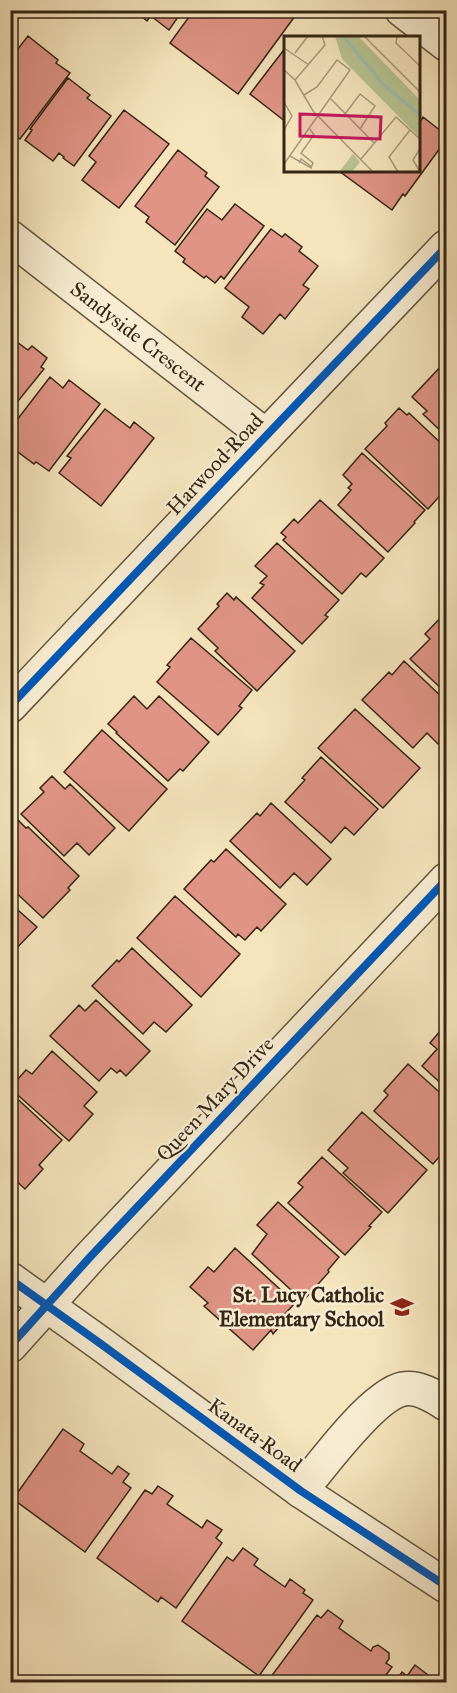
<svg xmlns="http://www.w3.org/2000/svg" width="457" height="1693" font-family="'IM FELL Great Primer',serif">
  <rect width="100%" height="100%" fill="#f5e4bc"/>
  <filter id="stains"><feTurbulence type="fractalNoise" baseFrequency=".00333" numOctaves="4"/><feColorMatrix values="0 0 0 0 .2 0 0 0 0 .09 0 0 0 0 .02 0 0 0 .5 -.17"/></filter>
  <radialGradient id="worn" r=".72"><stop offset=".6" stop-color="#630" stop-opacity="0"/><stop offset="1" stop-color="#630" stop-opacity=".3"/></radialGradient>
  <!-- building -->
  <path fill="#e09486" stroke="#342516" stroke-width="1.5" d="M134 10H183L169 30 151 16 147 21Z
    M194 10H288L295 16 238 94 170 43Z
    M28 36 58 60 56 63 70 73 20 139 10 132V59Z
    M286 47V122L250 94Z
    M68 78 90 95 87 98 111 116 74 166 63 158 64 157 59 153 53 161 25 140 32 130 30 129Z
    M124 110 169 144 119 208 82 180 96 162 89 156Z
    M423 117 446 135V140L405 196 403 194 392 210 339 171H420V122Z
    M178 150 207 173 205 176 219 187 175 245 146 222 149 217 135 206Z
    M235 204 264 226 224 279 221 276 215 283 206 276 204 278 183 262 185 259 175 251 207 209 222 220Z
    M271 229 282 237 285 234 302 247 299 251 318 266 303 285 309 289 285 319 280 314 263 334 242 317 249 307 225 288Z
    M10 337 28 350 32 346 47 358 41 367 44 369 10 411Z
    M446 361V436L423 414 427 411 412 397Z
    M50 377 63 388 69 380 100 404 49 471 36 462 34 464 10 446V429Z
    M399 408 407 415 409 413 446 448V482L444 485 446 489 428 509 365 449 387 426 385 423Z
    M105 409 130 428 134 422 154 438 101 506 59 473 71 458 67 456Z
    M362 453 425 510 414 522 415 523 388 552 338 505 351 490 348 488 352 484 343 475Z
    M320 500 384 558 366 577 361 573 342 594 283 540 286 537 281 533 294 519 298 523Z
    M277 543 339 600 325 615 328 617 302 644 252 598 264 585 260 583 267 576 255 566Z
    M227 593 234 600 236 597 295 651 257 691 215 651 218 648 198 629 219 606 217 604Z
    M445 613 446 615V693L410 659 430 639 425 634Z
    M191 638 252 690 239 706 242 708 218 735 157 682 170 667 167 665Z
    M404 661 446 701V735L438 744 427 733 413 748 362 700 389 672 392 675Z
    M134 696 147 709 159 696 209 742 183 771 180 769 168 781 116 733 117 732 108 724Z
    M355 709 420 768 383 808 318 748Z
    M102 730 167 789 129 831 64 772Z
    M321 757 378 809 354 835 345 827 331 843 285 802 305 780 302 778Z
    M52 776 65 789 70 784 115 828 89 855 77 843 64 856 21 814 44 792 40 788Z
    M271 803 331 859 307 885 294 873 280 888 230 841 257 813 260 816Z
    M18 820 26 828 28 827 79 876 68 888 70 890 43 918 10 887V827Z
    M226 849 286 904 261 931 257 927 245 940 238 934 236 937 184 889 211 860 214 862Z
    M175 896 240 954 201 997 137 938Z
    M10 903 37 927 10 955Z
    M132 948 192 1005 166 1032 154 1022 143 1034 92 986 117 960 119 962Z
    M96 1000 150 1051 126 1076 120 1070 117 1073 111 1068 99 1081 50 1036 79 1005 85 1011Z
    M446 1024V1088L422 1066 437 1049 430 1043Z
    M52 1051 97 1092 84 1106 93 1114 69 1141 10 1088 26 1070 32 1074Z
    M408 1064 446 1098V1149L433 1164 374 1111 388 1095 384 1091Z
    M10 1092 62 1140 39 1165 43 1169 25 1189 10 1175Z
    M362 1112 427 1170 388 1213 343 1173 348 1168 328 1150Z
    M322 1157 382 1212 369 1226 371 1227 345 1255 288 1203 303 1187 298 1183Z
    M278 1202 339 1257 328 1270 329 1272 303 1301 252 1254 267 1234 257 1225Z
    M235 1248 295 1303 284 1315 287 1318 273 1334 271 1330 253 1350 204 1306 208 1303 190 1287 208 1267 214 1272Z
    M63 1429 84 1444 80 1451 112 1474 118 1466 129 1474 123 1482 131 1488 85 1552 13 1499Z
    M158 1486 173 1496 167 1504 202 1528 207 1520 222 1530 216 1538 222 1543 176 1608 161 1597 158 1602 97 1558 145 1490 152 1494Z
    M243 1548 258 1559 254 1565 285 1587 290 1579 305 1590 303 1593 313 1600 259 1676 182 1621 227 1557 233 1561Z
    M328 1610 343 1621 339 1628 371 1651 373 1647 378 1645 389 1653V1659L386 1663 392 1667 381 1682H267L317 1615 321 1618Z
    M415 1665 432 1678 428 1682H395L402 1672 407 1676Z"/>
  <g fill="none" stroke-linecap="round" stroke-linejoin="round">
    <!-- minor casing -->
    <g stroke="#645540" stroke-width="36">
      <g id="minor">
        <path d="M402 10 446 44"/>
        <path id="s1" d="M10 237 266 436"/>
        <path d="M10 706 266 436 446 247"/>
        <path d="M10 1279 101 1344 301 1491 446 1586"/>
        <path d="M10 1346 91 1256 446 880"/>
        <path d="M301 1491C321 1466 373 1395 403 1389 418 1386 434 1396 446 1404"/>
      </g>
    </g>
    <!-- minor -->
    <use href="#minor" stroke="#f8edd3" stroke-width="33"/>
    <!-- cycleway casing -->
    <g stroke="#f8edd3" stroke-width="11">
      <path id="cycleway" d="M10 706 266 436 446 247
        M10 1279 101 1344 301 1491 446 1586
        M10 1346 91 1256 446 880"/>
    </g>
    <!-- cycleway -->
    <use href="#cycleway" stroke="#0057b8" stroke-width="8"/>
  </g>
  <!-- icons -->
  <defs>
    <g id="school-bare" transform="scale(1.8)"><path d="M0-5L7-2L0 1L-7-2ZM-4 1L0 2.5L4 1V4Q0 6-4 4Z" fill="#8f2418" stroke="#f8edd3" stroke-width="2.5" paint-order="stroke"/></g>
  </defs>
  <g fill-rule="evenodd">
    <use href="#school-bare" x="402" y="1307"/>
  </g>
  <g text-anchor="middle" stroke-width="5" stroke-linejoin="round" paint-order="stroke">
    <!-- street labels -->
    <g font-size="21" fill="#342516" stroke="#f8edd3">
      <text dy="7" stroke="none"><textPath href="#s1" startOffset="162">Sandyside Crescent</textPath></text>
      <text transform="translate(215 464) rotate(-47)" y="7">Harwood Road</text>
      <text transform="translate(215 1099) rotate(-47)" y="7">Queen Mary Drive</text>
      <text transform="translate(255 1435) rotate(36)" y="7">Kanata Road</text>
    </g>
    <!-- poi labels -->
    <g font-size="21" font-weight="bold" fill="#342516" stroke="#f8edd3" text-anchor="end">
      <text x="384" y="1302">St. Lucy Catholic<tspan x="384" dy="24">Elementary School</tspan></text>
    </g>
  </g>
  <!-- overview -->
  <g transform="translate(284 36)">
    <rect width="136" height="136" fill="#f5e4bc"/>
    <path d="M51 0H74L136 64V102L58 23ZM69 118 76 126 68 136H55Z" fill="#b8c593"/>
    <path fill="none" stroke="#9dbeb5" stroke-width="3" d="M59 0 99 48 137 80"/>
    <path fill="none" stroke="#a8987a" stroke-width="1.5" d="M80 0 137 57M113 1 112 7 137 31M0 12 25 29M11 17 24 0M0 34 11 44 29 75 89 136M11 44 41 9 38 0M47 63 90 107M0 66 8 80 0 94M61 78 76 58 91 70 76 93M6 120 27 132 29 127 17 117 30 99 26 93M77 123 112 81 137 104M15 127 17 123 28 131M0 128 66 34 53 24 33 51 20 59M114 136 105 121 126 94M136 136 129 124 137 111"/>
    <path fill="#c2185b" fill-opacity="0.15" stroke="#c2185b" stroke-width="3" d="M16 78 97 81 96 103 16 100Z"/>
    <rect width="136" height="136" fill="none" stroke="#342516" stroke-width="3"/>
  </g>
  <!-- margin -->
  <rect width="457" height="1693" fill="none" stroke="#f5e4bc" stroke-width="36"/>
  <rect x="12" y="12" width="433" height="1669" fill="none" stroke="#342516" stroke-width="3"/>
  <rect x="18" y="18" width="421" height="1657" fill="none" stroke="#342516" stroke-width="1.5"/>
  <rect width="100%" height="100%" filter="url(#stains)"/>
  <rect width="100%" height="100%" fill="url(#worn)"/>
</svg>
